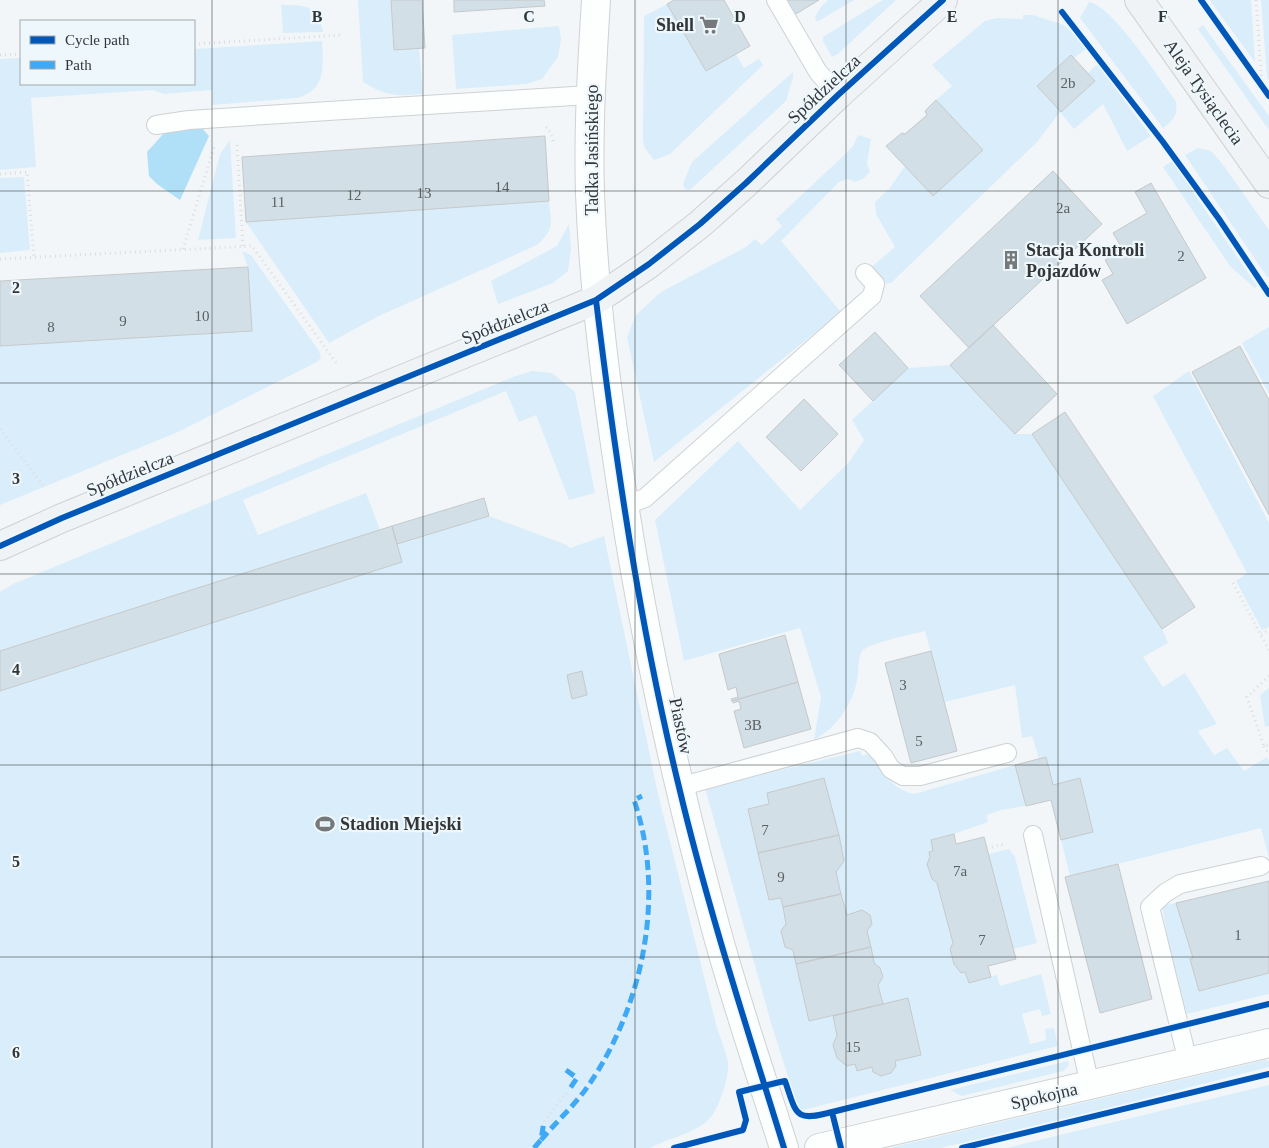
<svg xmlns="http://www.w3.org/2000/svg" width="1269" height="1148" font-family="'Times New Roman',serif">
  <rect width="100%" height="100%" fill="#f2f6f8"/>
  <!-- green -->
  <path fill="#d9eefa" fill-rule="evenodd" d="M358 0H391L394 49 419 48 423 94C395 96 388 97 363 82Z
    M828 0H854L817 22 815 18C818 10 822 5 828 0Z
    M883 0H896L838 54 832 57 823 41V37Z
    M1210 0H1251L1255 62 1211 2Z
    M1261 0H1269V80L1267 77Z
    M1089 2C1113 6 1160 80 1176 101 1178 115 1174 120 1163 128L1080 18Z
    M667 4 706 71 736 54 744 68 759 59 763 65 670 154 654 160 644 147 643 139 644 16Z
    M281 5C305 5 317 4 323 32L283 33Z
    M1023 15H1033L1064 25 1087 48 1074 58 1071 55 1038 85 1061 112 1095 81 1088 73 1097 64 1151 136 1127 151 1103 104 1074 129 1060 112 1037 142 891 283 878 284 868 270 895 247 876 214 875 202 889 189 905 166 933 196 983 150 936 100 952 86 932 65 985 21 997 18 1023 19Z
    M1203 25 1269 116V130L1198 29Z
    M559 26 561 39 558 57 542 79 527 84 456 89 452 35Z
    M322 41C323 66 327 90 297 98L212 105V90L164 94 153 90 31 98 36 167 0 170V59L21 58V84H194V49Z
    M793 72V77L786 101 690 190 685 189 683 184 692 162Z
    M858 135 871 139 867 163 870 172 863 179 855 182 848 179 839 182 781 241 841 312 654 462 627 337 636 315 661 292 746 247 755 239 762 245 782 226 776 219 839 160 853 146Z
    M230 140 236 238 198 240 220 154Z
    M1198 148 1211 151 1224 166 1269 230V277H1267L1185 155Z
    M1172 161 1257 286 1255 288 1230 266 1163 167Z
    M24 177 30 250 0 253V178Z
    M549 201C551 223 555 229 537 245L379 316 329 343 246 222Z
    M569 224 571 248 568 271 553 283 498 304 491 281 557 246Z
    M242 251 251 255 319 351 321 358 317 362 178 432 0 505V346L252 330 248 267Z
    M1269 327V394L1242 343Z
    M950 365 1015 434H1032L1162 629 1168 643 1143 657 1163 687 1185 673 1217 724 1198 731 1214 755 1227 748 1244 771 1267 757 1269 761V858L1261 828 1070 876 1061 840 1093 831 1080 778 1053 785 1046 757 1039 759 1032 736 1022 738 1015 685 945 702 925 631C913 634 869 643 862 651 858 658 859 667 858 674 855 701 837 728 814 740L821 697 800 628 684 661 655 520 738 441 800 510 849 462 864 440 852 420 908 368Z
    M532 371 552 373 575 392 595 493 569 500 536 415 519 422 506 391 243 500 258 535 366 493 380 530 484 498 489 516 567 545 570 548 604 536 658 794 717 1028C721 1039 725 1050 728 1062 730 1075 719 1110 709 1119 694 1134 669 1138 650 1148H0V592L13 584 513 377Z
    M1189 371 1269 523V627L1262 630 1236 581 1247 573 1153 396Z
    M1269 688V726L1265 727 1260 695Z
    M860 751 862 756 871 753C881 771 893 790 914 794L1015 765 1026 806 1001 810 987 815 988 822 954 834 931 840 933 851 929 852C930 858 928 860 928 865 928 872 932 879 937 883L953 943C947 957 955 962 961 973L965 972 969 983 997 975 1000 986 1041 974 1051 1014 1042 1016 1040 1009 1022 1014 1030 1044 1046 1040 1045 1029 1054 1028 1058 1046 799 1111 771 1023 705 788ZM824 778 844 861 836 872 847 915 870 916 872 924 867 931 874 963 880 968 883 977 878 985 883 1004 908 999 921 1055 895 1061 896 1066 891 1073 881 1076 873 1072 872 1067 857 1071 855 1064 847 1066 833 1016 809 1021 793 950 785 947 786 924 781 898 769 900 748 809 769 804 767 793Z
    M1009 849 1015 857 1037 943 1014 949 988 854Z
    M1176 903 1193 958 1190 959 1199 991 1269 973V994L1182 1015 1177 995 1162 906Z
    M1265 1060 1269 1061V1067L1112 1107 941 1148H889Z
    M1068 1061 1069 1065 1063 1071 962 1096 950 1090Z
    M1269 1085V1148H1006Z"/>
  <!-- forest -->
  <path fill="#b0e0f7" d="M177 126 201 127 209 136 180 200 157 184 149 176 147 152 165 132Z"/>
  <!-- building -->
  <path fill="#d2dfe6" stroke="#c6c9cb" d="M391 0H422L425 48 394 50Z
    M454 0H544L545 6 454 12Z
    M674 0H724L750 46 706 71 667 4Z
    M786 0H819L794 15Z
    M1071 55 1095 81 1061 112 1037 86Z
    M936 100 983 150 933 196 886 146 902 133 905 134 927 115 925 111Z
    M545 136 549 201 246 222 242 157Z
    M1053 171 1102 224 969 348 920 296Z
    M1151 183 1206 278 1127 324 1102 280 1113 274 1105 260 1123 250 1113 233 1147 213 1135 192Z
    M248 267 252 331 0 346V281Z
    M993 325 1057 394 1015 434 950 365Z
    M875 332 908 368 873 401 839 365Z
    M1240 346 1269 400V515L1192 372Z
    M804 399 838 434 801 471 766 437Z
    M1065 412 1195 607 1162 629 1032 434Z
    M484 498 489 516 397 544 392 526Z
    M392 526 402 562 0 691V651Z
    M785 635 798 682 732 701 731 699 738 697 736 687 728 690 719 654Z
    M931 651 957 751 911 763 885 663Z
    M582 671 587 695 572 699 567 675Z
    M798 682 811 729 744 748 734 711 741 709 739 701 733 703 732 701Z
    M1046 757 1053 785 1080 778 1093 832 1061 840 1051 800 1026 806 1015 765Z
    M824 778 839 835 758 853 748 809 769 804 767 793Z
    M954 834 956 844 984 837 1016 959 988 966 991 977 969 983 965 972 961 973 954 964 950 949 953 943 937 883 932 879 927 864 930 857 929 852 933 851 931 840Z
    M839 835 844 861 836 872 841 894 783 907 781 898 769 900 758 853Z
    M1118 864 1152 999 1100 1013 1065 877Z
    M1269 881V973L1199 991 1190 959 1193 958 1176 903Z
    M841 894 847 915 862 910 870 915 872 924 867 931 871 947 796 964 793 950 785 947 781 931 786 924 783 907Z
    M871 947 874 963 880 968 883 977 878 985 883 1004 809 1021 796 964Z
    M908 998 921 1055 895 1061 896 1066 891 1073 881 1076 873 1072 872 1067 857 1071 855 1064 847 1066 837 1058 833 1045 837 1035 833 1016Z"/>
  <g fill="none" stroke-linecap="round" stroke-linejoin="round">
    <!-- lane casing -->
    <g stroke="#ced2d3" stroke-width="20">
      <path id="lane" d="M776 0 818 72 838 95
        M156 125 189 120 344 110 590 95
        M624 506 645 498 872 296 875 284 865 273
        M679 787 858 738 870 742 883 756 891 769 903 776H920L1007 753
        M1033 835 1090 1085
        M1188 1062 1150 907 1165 893 1180 884 1261 866"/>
    </g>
    <!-- street casing -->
    <g stroke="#ced2d3" stroke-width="30">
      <path id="street" d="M596 0C592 65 588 129 590 194 594 298 608 401 624 504 646 647 678 789 716 929 736 1003 761 1075 784 1148
        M819 1148 1269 1043"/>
    </g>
    <!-- secondary casing -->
    <g stroke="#ced2d3" stroke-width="30">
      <path id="secondary" d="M1139 0 1269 184
        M0 546 62 518 596 300 649 264 700 224 746 183 838 95 943 0"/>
    </g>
    <!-- path -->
    <path stroke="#dcddde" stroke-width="3" stroke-dasharray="1 4" stroke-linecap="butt" d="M1256 0 1262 85
      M194 44 341 35
      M0 55 21 54
      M546 127 549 130 554 143
      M237 145 243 246
      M0 174 27 172 34 258
      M183 249 214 147
      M0 259 252 246 337 364
      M0 429 45 488
      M1233 583 1269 650
      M1261 634 1269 630
      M1269 676 1247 697 1264 746 1269 745
      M1264 746 1269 754
      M987 848 1005 844
      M544 1121 569 1090"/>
    <!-- lane -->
    <use href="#lane" stroke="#fdfefe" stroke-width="18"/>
    <!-- street -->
    <use href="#street" stroke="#fdfefe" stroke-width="28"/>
    <!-- secondary -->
    <use href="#secondary" stroke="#eff3f5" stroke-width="28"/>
    <!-- quiet -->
    <path stroke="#3fa9f5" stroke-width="5" stroke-dasharray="10 5" stroke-linecap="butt" d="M566 1070 577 1078 569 1090
      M541 1140C556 1122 575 1105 588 1086 644 1005 666 893 634 800L642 796
      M534 1148 541 1140 544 1121"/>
    <!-- cycleway casing -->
    <g stroke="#eef7fc" stroke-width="9">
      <path id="cycleway" d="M1201 0 1269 96
        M1062 12 1163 142 1219 219 1269 294
        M596 300C616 464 640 627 679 787 708 909 747 1028 784 1148
        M0 546 62 518 596 300 649 264 700 224 746 183 838 95 943 0
        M674 1148 743 1130 746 1120 739 1092 780 1082 785 1081C797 1115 794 1122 832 1112
        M841 1148 832 1112 1269 1004
        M962 1148 1269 1074"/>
    </g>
    <!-- cycleway -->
    <use href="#cycleway" stroke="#0057b8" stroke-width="6"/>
  </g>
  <!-- grid -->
  <path fill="none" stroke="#323637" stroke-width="1" stroke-opacity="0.55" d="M212 0V1148M423 0V1148M635 0V1148M846 0V1148M1058 0V1148M0 191H1269M0 383H1269M0 574H1269M0 765H1269M0 957H1269"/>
  <!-- icons -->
  <defs>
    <g id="supermarket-bare" transform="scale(1.5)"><path d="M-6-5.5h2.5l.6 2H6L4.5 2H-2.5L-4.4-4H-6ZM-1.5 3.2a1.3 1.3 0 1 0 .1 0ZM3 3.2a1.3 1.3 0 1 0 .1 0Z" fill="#75797b" stroke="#eef7fc" stroke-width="2.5" paint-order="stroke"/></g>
    <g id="building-bare" transform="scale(1.5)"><path d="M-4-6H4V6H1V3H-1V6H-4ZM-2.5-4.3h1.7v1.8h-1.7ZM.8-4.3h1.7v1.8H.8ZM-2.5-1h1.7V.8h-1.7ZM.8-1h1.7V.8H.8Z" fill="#75797b" stroke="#eef7fc" stroke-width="2.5" paint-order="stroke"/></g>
    <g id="stadium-bare" transform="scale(1.5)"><path d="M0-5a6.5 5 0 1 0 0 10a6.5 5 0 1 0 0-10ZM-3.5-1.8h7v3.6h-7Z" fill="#75797b" stroke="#eef7fc" stroke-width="2.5" paint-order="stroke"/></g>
  </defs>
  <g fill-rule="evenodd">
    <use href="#supermarket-bare" x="709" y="25"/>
    <use href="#building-bare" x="1011" y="260"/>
    <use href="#stadium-bare" x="325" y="824"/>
  </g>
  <g text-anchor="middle" stroke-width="4.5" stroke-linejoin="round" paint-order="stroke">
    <!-- number labels -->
    <g font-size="15" fill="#5a6063">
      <text x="1068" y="88">2b</text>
      <text x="502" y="192">14</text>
      <text x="424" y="198">13</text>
      <text x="354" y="200">12</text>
      <text x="278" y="207">11</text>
      <text x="1063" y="213">2a</text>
      <text x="1181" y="261">2</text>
      <text x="202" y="321">10</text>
      <text x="123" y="326">9</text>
      <text x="51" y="332">8</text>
      <text x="903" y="690">3</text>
      <text x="753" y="730">3B</text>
      <text x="919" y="746">5</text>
      <text x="765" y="835">7</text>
      <text x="960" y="876">7a</text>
      <text x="781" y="882">9</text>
      <text x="1238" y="940">1</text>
      <text x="982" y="945">7</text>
      <text x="853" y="1052">15</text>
    </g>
    <!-- poi labels -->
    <g font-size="18" font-weight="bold" fill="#323637" stroke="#eef7fc" text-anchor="start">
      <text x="694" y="31" text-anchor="end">Shell</text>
      <text x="1026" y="256">Stacja Kontroli<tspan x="1026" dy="21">Pojazdów</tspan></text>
      <text x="340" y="830">Stadion Miejski</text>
    </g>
    <!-- street labels -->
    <g font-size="18" fill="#323637" stroke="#eef7fc">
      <text transform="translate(824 89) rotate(-43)" y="6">Spółdzielcza</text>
      <text transform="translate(1204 92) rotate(55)" y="6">Aleja Tysiąclecia</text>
      <text transform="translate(592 150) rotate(-90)" y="6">Tadka Jasińskiego</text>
      <text transform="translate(505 322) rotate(-22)" y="6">Spółdzielcza</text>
      <text transform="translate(130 474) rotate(-22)" y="6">Spółdzielcza</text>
      <text transform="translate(681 726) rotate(78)" y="6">Piastów</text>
      <text transform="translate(1044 1096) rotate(-13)" y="6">Spokojna</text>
    </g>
  </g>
  <g font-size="16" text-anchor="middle" font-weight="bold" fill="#323637" stroke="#eef7fc" stroke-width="4.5" stroke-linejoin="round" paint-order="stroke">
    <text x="317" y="22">B</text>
    <text x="529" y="22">C</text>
    <text x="740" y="22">D</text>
    <text x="952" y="22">E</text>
    <text x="1163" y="22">F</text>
    <text x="16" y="293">2</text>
    <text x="16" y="484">3</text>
    <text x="16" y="675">4</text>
    <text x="16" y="867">5</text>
    <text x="16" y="1058">6</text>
  </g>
  <!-- legend -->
  <rect x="20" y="20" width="175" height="65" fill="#eef7fc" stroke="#a3aaad"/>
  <rect x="30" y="36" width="25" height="8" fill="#0057b8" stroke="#a3aaad"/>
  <text x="65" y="45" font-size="15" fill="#323637">Cycle path</text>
  <rect x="30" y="61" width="25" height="8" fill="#3fa9f5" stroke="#a3aaad"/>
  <text x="65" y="70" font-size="15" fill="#323637">Path</text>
</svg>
